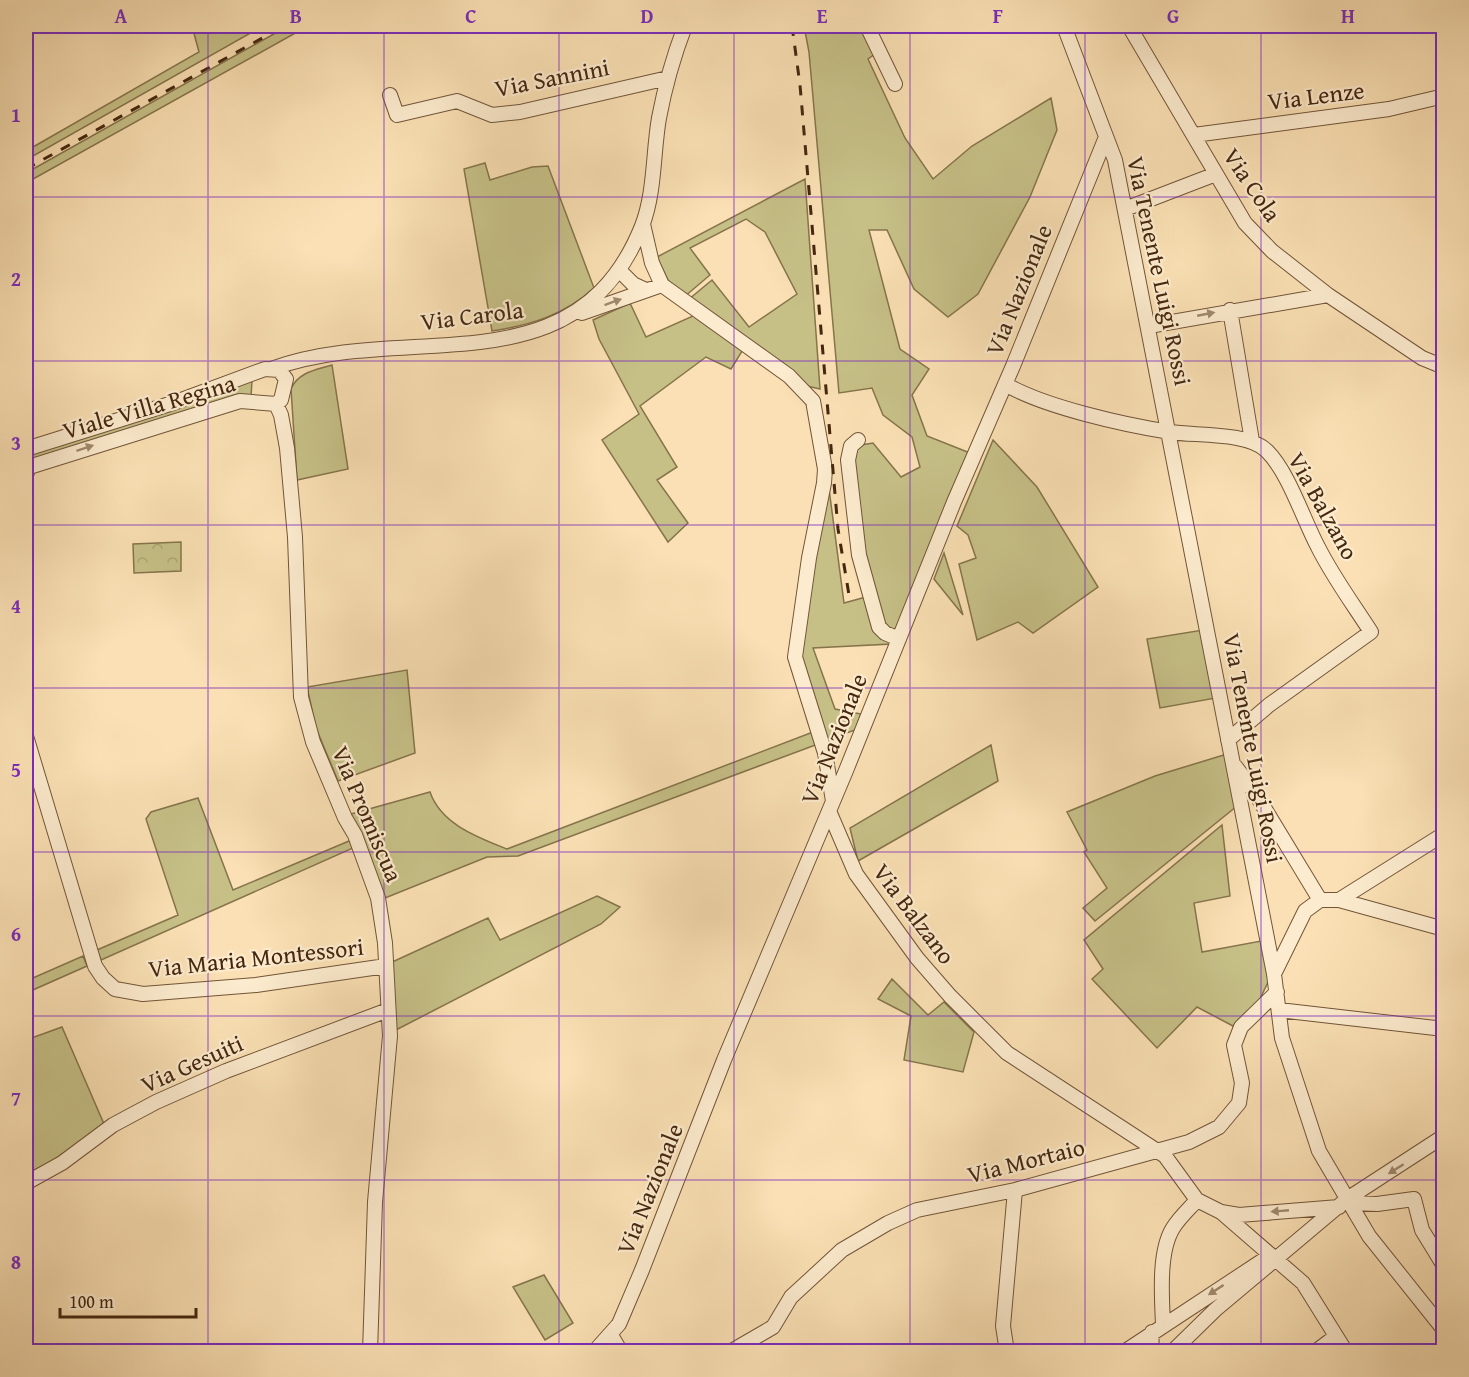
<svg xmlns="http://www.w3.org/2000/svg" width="1469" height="1377" font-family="'Gentium Book Plus',serif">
  <defs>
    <pattern id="forest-crowns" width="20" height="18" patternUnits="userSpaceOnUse" patternTransform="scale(1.5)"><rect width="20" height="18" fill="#c6c087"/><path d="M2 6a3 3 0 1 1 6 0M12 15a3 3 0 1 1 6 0" fill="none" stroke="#aba573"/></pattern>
  </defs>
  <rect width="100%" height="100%" fill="#fae0b4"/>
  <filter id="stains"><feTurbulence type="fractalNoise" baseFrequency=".00333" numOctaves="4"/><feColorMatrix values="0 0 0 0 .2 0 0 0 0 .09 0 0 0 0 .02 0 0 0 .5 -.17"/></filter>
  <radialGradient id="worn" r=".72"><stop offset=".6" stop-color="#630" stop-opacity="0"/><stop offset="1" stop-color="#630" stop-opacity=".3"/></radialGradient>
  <!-- green -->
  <path fill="#c6c087" stroke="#86744b" stroke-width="1.5" d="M192 26H263L26 160V151L199 52Z
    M288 26H308L26 183V173Z
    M804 26H861L875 54 868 59 905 138 933 179 972 146 1051 98 1057 130 1030 197 978 294 948 317 914 289 887 230H869L900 349 929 369 912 395 927 436 970 453 897 630 887 628C858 581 857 509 852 454L855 446 873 443 901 477 920 467 912 437 883 415 872 388 839 393 809 52Z
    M485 163 490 180 532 167 548 166 594 288C564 315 531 325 492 331L464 169Z
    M805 179 820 389 807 386 688 300 712 280 749 327 797 294 765 232 746 219 690 248 710 275 684 297 669 282 657 257Z
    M630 303 646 337 695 315 744 348 731 369 706 357 640 406 677 467 657 480 688 523 668 542 602 440 639 414 599 339 593 320Z
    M332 365 348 469 297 480 291 389C298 372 316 370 332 365Z
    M252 380 251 397 38 460 33 457 34 453Z
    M993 440 1037 487 1098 587 1033 633 1018 622 977 640 959 564 976 558 968 535 957 526Z
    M828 481 844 603 866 597 876 631 891 644 813 648 835 709 861 714 855 730 825 741 797 656Z
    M944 553 963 615 934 579Z
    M1203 630 1216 698 1160 708 1147 639Z
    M407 670 415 753 338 781 316 728 307 687Z
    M813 732 818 744 518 856 487 857 385 898 351 814 430 792C441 824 477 837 507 849Z
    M991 745 998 781 858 861 850 828Z
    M1227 754 1237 806 1095 921 1083 908 1107 888 1084 852 1087 850 1067 812 1155 776Z
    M198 798 233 890 349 841 353 848 101 960 97 950 178 915 146 819 151 812Z
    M1222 825 1230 896 1194 903 1202 952 1261 941 1269 980 1259 1001 1233 1026 1197 1007 1157 1048 1092 979 1103 969 1084 940Z
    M597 896 620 907 601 924 394 1031 390 963 488 918 500 940Z
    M83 956 87 966 26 993V981Z
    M892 979 928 1015 944 1002 974 1032 963 1072 904 1060 911 1016 878 999Z
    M62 1027 104 1124 54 1160 26 1175V1040Z
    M544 1275 573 1323 545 1340 513 1287Z"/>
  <!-- forest -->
  <path fill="url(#forest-crowns)" stroke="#86744b" stroke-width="1.5" d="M181 542V571L134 573 133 544Z"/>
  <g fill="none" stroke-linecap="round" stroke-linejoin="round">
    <!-- minor casing -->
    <g stroke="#725538" stroke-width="16">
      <path id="minor" d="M867 26 895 84
        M1064 26 1115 160 1274 974 1282 1038 1319 1151 1369 1236 1444 1330
        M1129 26 1245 223 1272 251 1328 295 1422 358 1444 367
        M390 95 397 115 457 101 492 115 520 112 668 78
        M1194 135 1389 109 1444 96
        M1125 209 1216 174
        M643 224 652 263 662 285 789 376 813 401 825 469 824 483 809 558 795 657 825 753 833 801
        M619 270 633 284 646 290
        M1230 310 1252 441
        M582 313 662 285
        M1149 326 1328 295
        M271 369C406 319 575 394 642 226 655 193 653 152 659 118 665 86 674 55 685 26
        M1005 384C1044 407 1125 425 1170 432 1197 436 1248 432 1267 451 1289 473 1303 519 1318 547 1333 577 1353 604 1371 632L1269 705 1228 740
        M276 404 281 415 287 448 295 537 301 697 313 742 345 818 355 835 378 898 385 943 390 1036 375 1202 370 1352
        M858 440 851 446 848 460 859 555 879 627 885 633 899 639
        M26 449 173 403 265 369 279 370 286 379 281 400 276 404 240 401 29 467 26 475
        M26 736 95 966 103 978 115 989 143 994 256 985 386 966
        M1235 766 1254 791 1320 900
        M829 811 856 874 917 958 950 996 1007 1053 1165 1156 1197 1200 1221 1212 1239 1215 1339 1207
        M1339 900 1444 834
        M1274 974 1305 911 1320 900H1339L1444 929
        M1279 1010 1444 1029
        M26 1183 62 1163 113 1125 156 1102 226 1071 388 1010
        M1350 1203 1377 1204 1414 1199 1422 1230 1444 1266
        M1221 1212 1303 1283 1346 1352
        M1163 1325C1162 1298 1158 1252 1173 1228 1179 1218 1189 1209 1197 1200
        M611 1335 621 1352
        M594 1352 619 1324 642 1270 724 1060 845 773 954 502 1013 366 1106 137
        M730 1352 773 1327 791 1297 842 1250 888 1223 917 1210 1015 1190 1189 1142 1219 1127 1239 1103 1242 1083 1234 1045 1241 1027 1277 992
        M1007 1352 1003 1326 1015 1190
        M1124 1352 1271 1255
        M1151 1352 1152 1332
        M1172 1352 1215 1310 1347 1199 1444 1136
        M1315 1352 1335 1337"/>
    </g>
    <!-- minor -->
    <use href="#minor" stroke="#fcebce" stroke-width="14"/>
    <!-- rail -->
    <path stroke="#45270f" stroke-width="3" stroke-dasharray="10 10" stroke-linecap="butt" d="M792 26 800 85 838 529 850 601
      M26 169 284 26"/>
  </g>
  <!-- one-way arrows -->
  <defs><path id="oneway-solid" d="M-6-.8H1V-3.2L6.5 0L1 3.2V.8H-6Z" transform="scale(1.5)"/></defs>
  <g fill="#a0896e">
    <use href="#oneway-solid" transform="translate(613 302) rotate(-20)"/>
    <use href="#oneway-solid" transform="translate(1206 314) rotate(-11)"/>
    <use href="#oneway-solid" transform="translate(85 448) rotate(-18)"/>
    <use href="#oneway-solid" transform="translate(1396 1169) rotate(148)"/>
    <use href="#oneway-solid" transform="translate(1280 1211) rotate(175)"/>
    <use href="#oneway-solid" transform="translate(1216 1290) rotate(147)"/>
  </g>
  <!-- grid -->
  <path fill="none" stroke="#7b2cbf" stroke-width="1.5" stroke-opacity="0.55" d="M208 26V1352M384 26V1352M559 26V1352M734 26V1352M910 26V1352M1085 26V1352M1261 26V1352M26 197H1444M26 361H1444M26 525H1444M26 688H1444M26 852H1444M26 1016H1444M26 1180H1444"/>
  <g text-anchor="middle" stroke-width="4.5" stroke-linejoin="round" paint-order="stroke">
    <!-- street labels -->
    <g font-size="24" fill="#45270f" stroke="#fcebce">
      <text transform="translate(552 78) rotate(-11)" y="8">Via Sannini</text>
      <text transform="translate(1316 96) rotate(-7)" y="8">Via Lenze</text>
      <text transform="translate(1252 185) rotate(56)" y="8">Via Cola</text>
      <text transform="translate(1159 271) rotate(78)" y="8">Via Tenente Luigi Rossi</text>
      <text transform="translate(1019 290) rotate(-68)" y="8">Via Nazionale</text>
      <text transform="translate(472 316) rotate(-7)" y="8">Via Carola</text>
      <text transform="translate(149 407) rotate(-16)" y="8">Viale Villa Regina</text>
      <text transform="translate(1323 506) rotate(61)" y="8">Via Balzano</text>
      <text transform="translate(834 739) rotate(-68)" y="8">Via Nazionale</text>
      <text transform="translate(1253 748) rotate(79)" y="8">Via Tenente Luigi Rossi</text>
      <text transform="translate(367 814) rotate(67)" y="8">Via Promiscua</text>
      <text transform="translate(914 914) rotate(53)" y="8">Via Balzano</text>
      <text transform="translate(256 958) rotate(-6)" y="8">Via Maria Montessori</text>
      <text transform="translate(192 1064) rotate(-24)" y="8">Via Gesuiti</text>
      <text transform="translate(1026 1161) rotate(-14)" y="8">Via Mortaio</text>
      <text transform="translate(650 1189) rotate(-68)" y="8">Via Nazionale</text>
    </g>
  </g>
  <!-- margin -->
  <rect width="1469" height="1377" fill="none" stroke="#fae0b4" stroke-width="66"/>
  <!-- scale -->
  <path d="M60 1308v9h136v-9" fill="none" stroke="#45270f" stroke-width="3"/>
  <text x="69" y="1308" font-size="18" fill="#45270f" stroke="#fcebce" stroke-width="4.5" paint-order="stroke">100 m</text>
  <rect x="33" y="33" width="1403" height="1311" fill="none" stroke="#7b2cbf" stroke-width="2"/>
  <g font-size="20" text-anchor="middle" font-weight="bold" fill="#7b2cbf">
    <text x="121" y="23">A</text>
    <text x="296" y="23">B</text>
    <text x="471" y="23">C</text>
    <text x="647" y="23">D</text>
    <text x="822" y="23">E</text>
    <text x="998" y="23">F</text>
    <text x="1173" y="23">G</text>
    <text x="1348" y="23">H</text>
    <text x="16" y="122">1</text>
    <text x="16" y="286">2</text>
    <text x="16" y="450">3</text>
    <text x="16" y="613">4</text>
    <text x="16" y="777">5</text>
    <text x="16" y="941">6</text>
    <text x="16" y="1105">7</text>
    <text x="16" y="1269">8</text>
  </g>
  <rect width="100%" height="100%" filter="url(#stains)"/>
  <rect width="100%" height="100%" fill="url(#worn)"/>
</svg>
